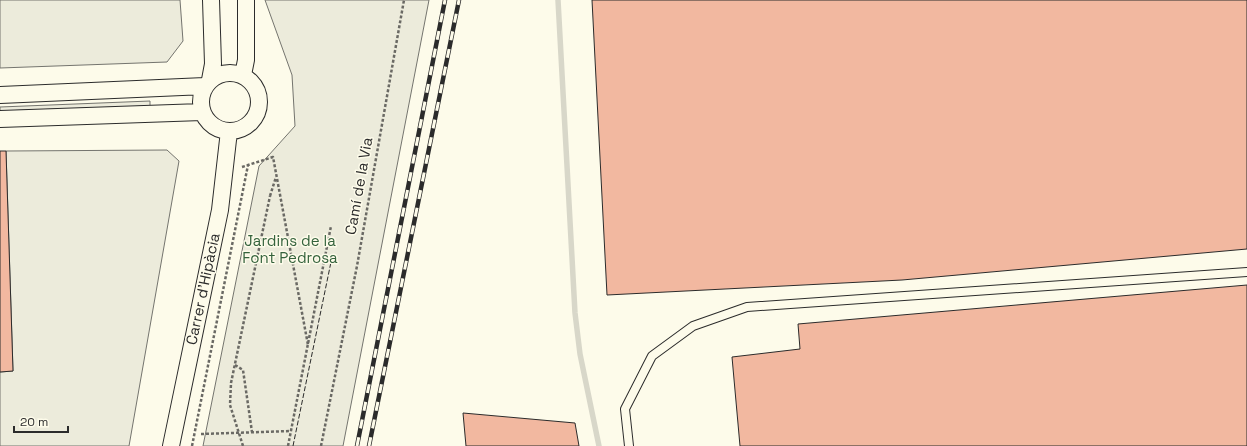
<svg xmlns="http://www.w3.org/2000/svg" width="1247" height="446" font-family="'Space Grotesk',sans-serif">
  <rect width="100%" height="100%" fill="#fdfbea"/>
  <!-- green -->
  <path fill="#ecebdb" stroke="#74746e" d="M0 0H180L183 41 167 62 0 68Z
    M265 0H429L343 446H203L259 166 295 126 292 75Z
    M150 101V106L0 111V107Z
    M167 150 179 161 129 446H0V372L13 371 6 151Z"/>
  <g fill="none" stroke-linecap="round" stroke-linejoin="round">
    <!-- stream -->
    <path stroke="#d8d7c9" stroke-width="5.5" d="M558 0 575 313 580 354 599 446"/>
  </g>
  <!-- building -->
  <path fill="#f2b8a0" stroke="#2b2b2b" d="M592 0H1247V249L902 280 607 295Z
    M0 151H6L13 371 0 372Z
    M1247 285V446H740L732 357 800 349 798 324Z
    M463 413 575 423 579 446H466Z"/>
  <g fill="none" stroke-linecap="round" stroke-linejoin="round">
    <!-- lane casing -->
    <g stroke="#2b2b2b" stroke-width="10">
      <path id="lane" d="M629 446 625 409 652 356 693 326 747 307 1247 272"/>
    </g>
    <!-- street casing -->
    <g stroke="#2b2b2b" stroke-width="18">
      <path id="street" d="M201 102a29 29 0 1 1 58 0a29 29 0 1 1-58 0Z
        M243 75 246 60V0
        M210 80 213 64 211 0
        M0 95 205 86
        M0 119 202 112
        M171 446 220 210 229 131"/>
    </g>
    <!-- path -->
    <path stroke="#6a6964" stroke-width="2.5" stroke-dasharray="3 2" stroke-linecap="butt" d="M242 167 273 157 308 345
      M270 196 276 177
      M235 365 243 370 252 432
      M201 434 291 431
      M192 446 248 165
      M288 446 331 226
      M321 446 357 266 404 0"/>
    <!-- lane -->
    <use href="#lane" stroke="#fdfbea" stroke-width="8"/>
    <!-- street -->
    <use href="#street" stroke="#fdfbea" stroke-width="16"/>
    <!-- rail casing -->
    <g stroke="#2b2b2b" stroke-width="4.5">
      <path id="rail" d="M357 446 445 0
        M369 446 459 0"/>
    </g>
    <!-- rail -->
    <use href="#rail" stroke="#fdfbea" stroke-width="3" stroke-dasharray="9" stroke-linecap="butt"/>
    <!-- path-bridge -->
    <path stroke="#6a6964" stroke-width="2.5" stroke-dasharray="3 2" stroke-linecap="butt" d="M243 446 230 405 231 383 270 196"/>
    <!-- fence -->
    <path stroke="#2b2b2b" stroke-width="1" stroke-dasharray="5 2" stroke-linecap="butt" d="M293 446 331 262"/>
  </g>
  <g text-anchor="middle" stroke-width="3" stroke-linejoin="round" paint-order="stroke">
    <!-- street labels -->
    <g font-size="15" fill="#2b2b2b" stroke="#fdfbea">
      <text transform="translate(359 186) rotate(-80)" y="5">Camí de la Via</text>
      <text transform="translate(203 289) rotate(-78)" y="5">Carrer d'Hipàcia</text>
    </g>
    <!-- park labels -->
    <g font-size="15" fill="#34623c" stroke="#fdfbea">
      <text x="290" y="246">Jardins de la<tspan x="290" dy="17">Font Pedrosa</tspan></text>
    </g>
  </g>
  <!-- scale -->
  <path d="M14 426v6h54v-6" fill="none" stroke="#2b2b2b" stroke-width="2"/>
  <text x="20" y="426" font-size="12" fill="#2b2b2b" stroke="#fdfbea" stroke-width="3" paint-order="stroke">20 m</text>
</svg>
